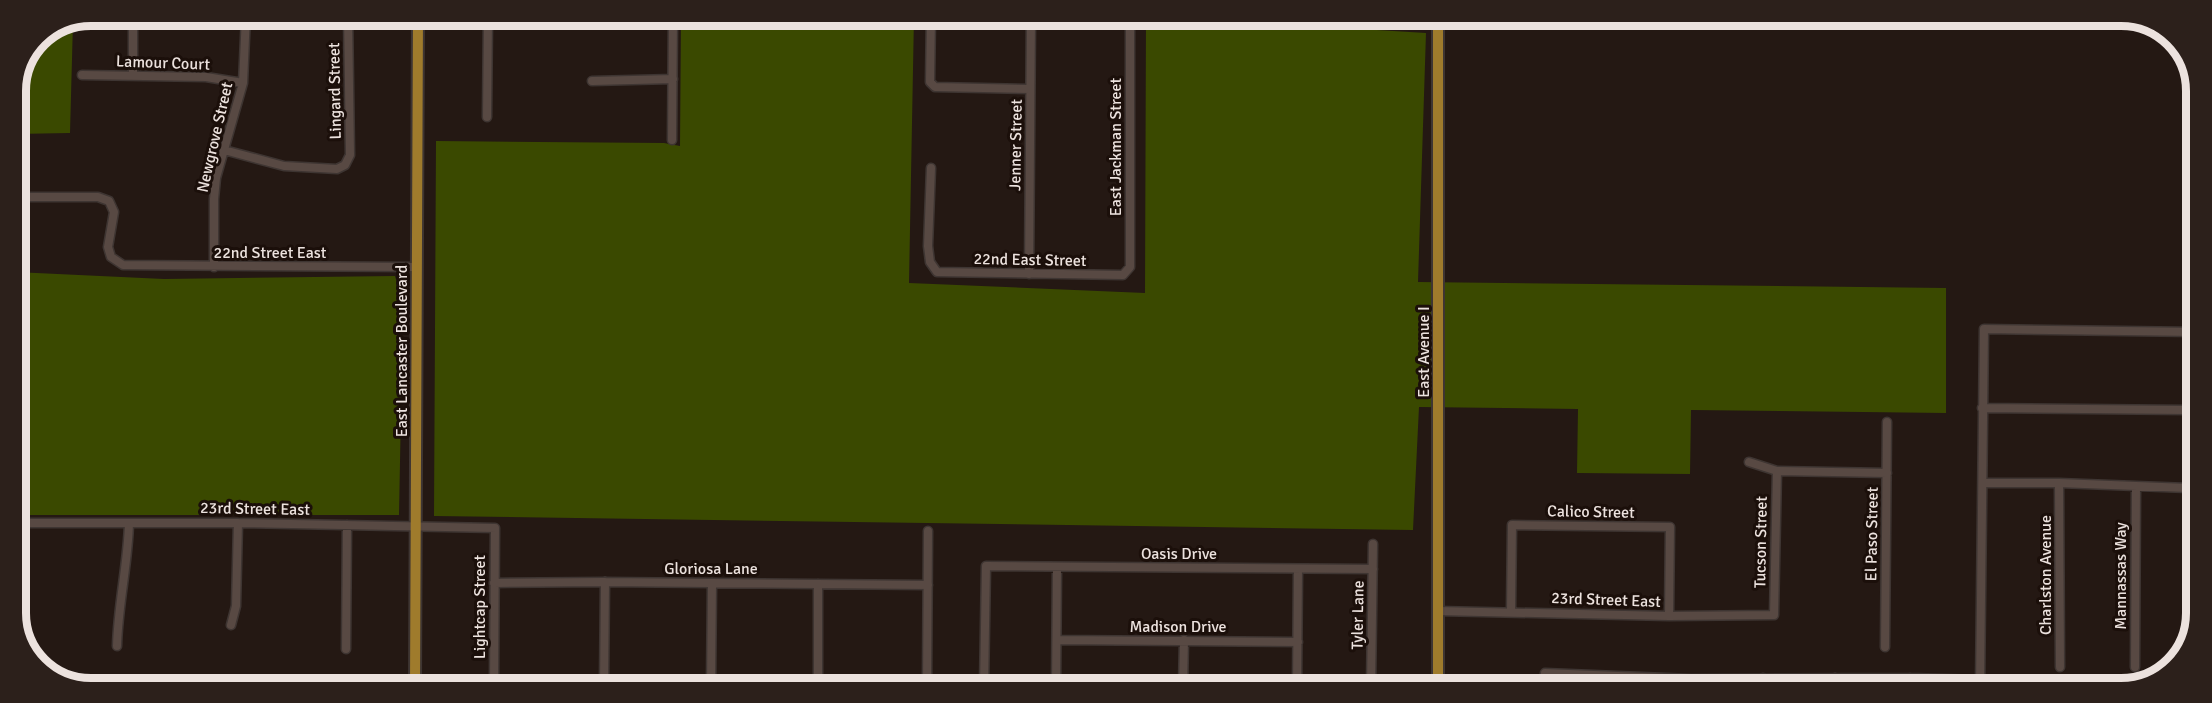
<svg xmlns="http://www.w3.org/2000/svg" width="2212" height="703" font-family="Signika,sans-serif">
  <rect width="100%" height="100%" fill="#241813"/>
  <!-- green -->
  <path fill="#3a4900" d="M681 16H914L909 283 1145 293 1146 16 1310 17 1311 26 1426 33 1418 282 1946 288V413L1691 410 1690 474 1577 473 1578 409 1419 407 1413 530 434 516 436 141 664 143 680 146Z
    M73 22 70 133 15 134V90L37 37Z
    M15 272 164 279 395 276 403 303 399 515H15Z"/>
  <g fill="none" stroke-linecap="round" stroke-linejoin="round">
    <!-- minor casing -->
    <g stroke="#3e3532" stroke-width="11">
      <path id="minor" d="M931 16 930 82 935 87 1030 89
        M1710 17V19L1924 20V17
        M82 75 206 77 243 83
        M133 75V15
        M592 81 673 79
        M487 117 488 16
        M672 140 673 16
        M224 150 284 166 337 169 345 165 350 155 348 15
        M931 168 928 246 930 262 937 272 1123 275 1130 267V20L1132 16
        M15 197H98L109 201 114 212 108 247 111 257 123 265 417 267
        M214 267V199L216 178 243 83 246 15
        M1029 274 1031 16
        M1982 408 2188 410
        M1749 462 1777 471 1887 473
        M1983 483H2059L2188 488 2190 332
        M2059 483 2060 667
        M494 583 605 582 928 585
        M15 590 16 523H238L495 528 494 686
        M1438 611 1669 616 1774 615 1777 471
        M1511 611 1512 525 1670 527 1669 616
        M231 625 236 606 238 523
        M1057 640 1298 642
        M117 646C118 604 128 564 129 523
        M1885 647 1887 422
        M346 649 347 525
        M2135 667 2136 486
        M604 686 605 582
        M711 686 712 583
        M818 686V584
        M927 686 928 531
        M984 687 986 566 1373 569
        M1056 687 1057 567
        M1183 687 1184 640
        M1297 687 1298 569
        M1371 687 1373 544
        M1544 687 1545 673 1691 679 1910 678 1980 680
        M1616 687V676
        M1763 688V678
        M1835 688V678
        M1909 688 1910 678
        M1980 688 1984 329 2196 332"/>
    </g>
    <!-- major casing -->
    <g stroke="#3e3532" stroke-width="14">
      <path id="major" d="M415 686 418 15
        M1438 687V17"/>
    </g>
    <!-- minor -->
    <use href="#minor" stroke="#584943" stroke-width="8"/>
    <!-- major -->
    <use href="#major" stroke="#9f7b2c" stroke-width="10"/>
  </g>
  <g text-anchor="middle" stroke-width="6" stroke-linejoin="round" paint-order="stroke">
    <!-- street labels -->
    <g font-size="16" fill="#ece2de" stroke="#1b0f0a">
      <text transform="translate(163 62) rotate(2)" y="6">Lamour Court</text>
      <text transform="translate(334 91) rotate(-91)" y="6">Lingard Street</text>
      <text transform="translate(214 137) rotate(-77)" y="6">Newgrove Street</text>
      <text transform="translate(1015 145) rotate(-89)" y="6">Jenner Street</text>
      <text transform="translate(1115 147) rotate(-90)" y="6">East Jackman Street</text>
      <text x="270" y="258">22nd Street East</text>
      <text transform="translate(1030 259) rotate(1)" y="6">22nd East Street</text>
      <text transform="translate(401 351) rotate(-90)" y="6">East Lancaster Boulevard</text>
      <text transform="translate(1423 352) rotate(-90)" y="6">East Avenue I</text>
      <text transform="translate(255 508) rotate(1)" y="6">23rd Street East</text>
      <text transform="translate(1591 511) rotate(1)" y="6">Calico Street</text>
      <text transform="translate(1871 534) rotate(-89)" y="6">El Paso Street</text>
      <text transform="translate(1760 542) rotate(-89)" y="6">Tucson Street</text>
      <text x="1179" y="559">Oasis Drive</text>
      <text x="711" y="574">Gloriosa Lane</text>
      <text transform="translate(2045 575) rotate(-90)" y="6">Charlston Avenue</text>
      <text transform="translate(2120 576) rotate(-90)" y="6">Mannassas Way</text>
      <text transform="translate(1606 599) rotate(2)" y="6">23rd Street East</text>
      <text transform="translate(479 607) rotate(-90)" y="6">Lightcap Street</text>
      <text transform="translate(1357 615) rotate(-89)" y="6">Tyler Lane</text>
      <text x="1178" y="632">Madison Drive</text>
    </g>
  </g>
  <!-- crop -->
  <path d="M0 0H2212V703H0ZM91 26H2121A65 65 0 0 1 2186 91V613A65 65 0 0 1 2121 678H91A65 65 0 0 1 26 613V91A65 65 0 0 1 91 26Z" fill="#2c201b" fill-rule="evenodd"/>
  <path fill="none" stroke="#ece2de" stroke-width="8" d="M91 26H2121A65 65 0 0 1 2186 91V613A65 65 0 0 1 2121 678H91A65 65 0 0 1 26 613V91A65 65 0 0 1 91 26Z"/>
</svg>
